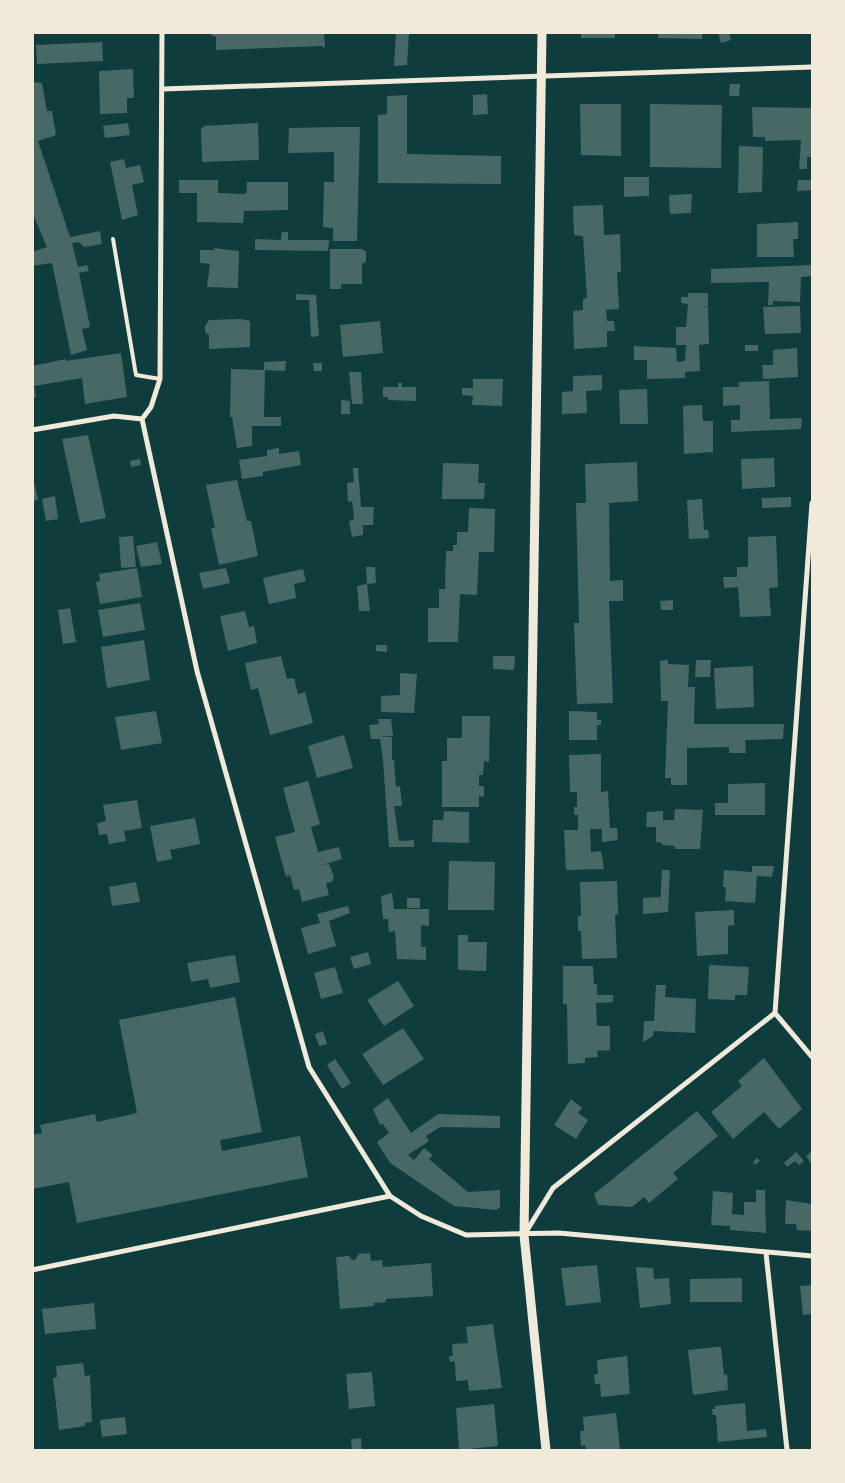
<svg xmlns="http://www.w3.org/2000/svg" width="845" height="1483" font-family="'Times New Roman',serif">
  <rect width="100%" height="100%" fill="#0f3d3e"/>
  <!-- building -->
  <path fill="#486865" d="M206 32H324L325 48 322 46 216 50V37Z
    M396 32H409L407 65 394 66Z
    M581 32H615V38H581Z
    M658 32H702V39L658 38Z
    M718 32H729L731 40 721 43Z
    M102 42 103 61 37 64 36 45Z
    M133 69 134 98H127V113L100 114 99 71Z
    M32 82 42 83 47 111H52L56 135 38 141 70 237 100 231 102 244 84 247 79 242 72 243 78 267 87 265 89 271 79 273 90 327 82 329 87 350 71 355 52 263 32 266V252L47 247 32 212Z
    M730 84H740L739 96H729Z
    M487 94 488 114 473 115V95Z
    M407 95V154L501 156V184L378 183V115L387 114V96Z
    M580 104H621V156L581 155Z
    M650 104 722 105 721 168 650 167Z
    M752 107 812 108V157H807V169H799L801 140 765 141V137H753Z
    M128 123 130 135 105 138 103 126Z
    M258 123 259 160 202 162 201 130 204 126Z
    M335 127H360L357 241H333V228L323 227 324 182H334V152L288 153 289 128Z
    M739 146 763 147 762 192 738 193Z
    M124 159 126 168 140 165 144 182 132 185 138 215 122 220 110 162Z
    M624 177H649V196L624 197Z
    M179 180H218V193L246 194 247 182H288V210L244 211 243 223 197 222V193H179Z
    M798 180H812V190L797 191Z
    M692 194 691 213 670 214 669 195Z
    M603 205 604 235 620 234 621 272H617L619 309 606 310 607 321H614L615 331H607V347L574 349 573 311 583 310V299L587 298 583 236 574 235 573 206Z
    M798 222V239H793L794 257H757V224Z
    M282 232H288V240H329L328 251 255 250V239L281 240Z
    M214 248 239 251 238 288 207 287 210 264 200 263V250H215Z
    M330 249H362L366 252V262L362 264V284H341V289H330Z
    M812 265V276L801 277 800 302 773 301V305H768L769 282 711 283V269Z
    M688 293H708V306L702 307H708L709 344 699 345 700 371 685 372V378L647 379V360H634V346L676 348 677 362 685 361 686 345H676V327H686L688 304 681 303V297H688Z
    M296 294 316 295 319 336 311 337 309 300H296Z
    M800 306 801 333 765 334 763 307Z
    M241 319 250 321V347L209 349V335L205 332V326L209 320Z
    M380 321 383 353 343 357 340 325Z
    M745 345H758V351H745Z
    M797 348 798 377 763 379 762 365H773V350Z
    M121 353 127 397 85 404 82 378 34 386 36 397 32 398V366L66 359V361Z
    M286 361 285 371 265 370 264 417H281V426H252V446L237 448 232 417H230L231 369 264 370V362Z
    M313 363H322V371H314Z
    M349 372H361L363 404H352Z
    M602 375V390L586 391 587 413 562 414V392L573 391V376Z
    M473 379H503L502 406 472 405 473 396 462 395V388H473Z
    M769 381 770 419 802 418 801 429 731 432V420H740V405L723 406V387H739V382Z
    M398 383H402V387H416V401L388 400V397H383V387H398Z
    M647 389 648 424H620L619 390Z
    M341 400 350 401V414H341Z
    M702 405 703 421H713V452L684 454 683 406Z
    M88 435 106 518 80 523 62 439Z
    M279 448V454L299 451 301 465 263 472V476L242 479 239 460 267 456V450Z
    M774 458 775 487 742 489 741 459Z
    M140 459 141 465 131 467 130 461Z
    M637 462 638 501 609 503 610 581 623 580V601H609L613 703 577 704 574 623H579L576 503H586L585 464Z
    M443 463 479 464 478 483H485L484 499H442Z
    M353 468H358L361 507H374L373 525H363V535L352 537 349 521 353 520 354 516 352 501 348 502 347 483 354 482Z
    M32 473 38 500 32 501Z
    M237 480 247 521H251L258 556 219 565 211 528H215L206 485Z
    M55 496 58 519 46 521 42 499Z
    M791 497V507L762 508V498Z
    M702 499 704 530H708L709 538 689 539 687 500Z
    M469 508 495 509 494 552H479L477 595 460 594 458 642H428V608H439V589H445L446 551H453V545H457V532H468Z
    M133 536 136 567 121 568 119 537Z
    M776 536 778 587 769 588 771 616 740 617 738 587 724 588 723 577H737V567H748V537Z
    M157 542 162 564 141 567 136 546Z
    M366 567H375L376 583 367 584 370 611H359L357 586 367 584Z
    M137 568 142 597 100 604 96 582 100 581 99 574Z
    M226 568 230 583 203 589 199 573Z
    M303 569 306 581 294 584 296 598 269 604 263 578Z
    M673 600V610H661L660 601Z
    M140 603 145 630 103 637 98 610Z
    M70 608 76 642 63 644 58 610Z
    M245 611 249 627 254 626 257 643 228 651 220 616Z
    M144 640 150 680 107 688 101 647Z
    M376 645H387V652L376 651Z
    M281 656 287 679 294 678 298 694 305 692 313 723 270 735 258 688 251 690 245 663Z
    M493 656H515L514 670 493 669Z
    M668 660V664L689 665 688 687H695L694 724H784L783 739 745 740 746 753H729V747L687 748V785H671V778H665L668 701H661L660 661Z
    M696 660H711L710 677H695Z
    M753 666 754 707 716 709 714 668Z
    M400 673 417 674 414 713 381 712V696L400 695Z
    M156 711 162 743 121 750 115 717Z
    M569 711 597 712V720H601V725H597V740H569Z
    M462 716H490L489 762 484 761 483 775H479V786H484V797L479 796V807H442V761H447V738H462Z
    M378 719H391L393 736H380L392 737V760H394L396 787 400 786 402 806H394L399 841 414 840V847H389L383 760 380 739H371L369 725 379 724Z
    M344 735 353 768 317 778 308 746Z
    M601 754V792L608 791 610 828H617L618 840 602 842V829H590L591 852 601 851 604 869 566 870 564 830H578V815H574V807H577V792H570L569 755Z
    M308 781 320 824 311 827 318 852 339 847 342 859 322 865 329 864 334 877 332 882 326 883 329 895 302 902 299 889 294 890 290 875 286 877 275 837 295 832 283 788Z
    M765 783V815H715V803H728V784Z
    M137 800 142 828 124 831 126 841 109 844 107 834 99 835 97 823 106 821 103 805Z
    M675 809 703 810 700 849H675V846L662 845V843L656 842V827H646L647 812 663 811V820H674Z
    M444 811 469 812V843L432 842 433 820H443Z
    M195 818 200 844 170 850 172 859 157 862 150 826Z
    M449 861 495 862 494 910H448Z
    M752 866H774L772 877 757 876 755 903 725 901 726 887H723L724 870 752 872Z
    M662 870H670L668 912 643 914V898L660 897V905Z
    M617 881 618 914 615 915 617 958 582 959 581 931H578V916H581L580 882Z
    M136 882 140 902 112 906 109 887Z
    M392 893 394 909H429V926L421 925V947H426V960L397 959 395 931 389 932 388 919H383L381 896Z
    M407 898H420V908H407Z
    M348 906 350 913 329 921 336 946 308 954 301 928 320 923 317 914Z
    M734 910V925L728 926V954L697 956 695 912Z
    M458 935H468V942H487L486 971 458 970Z
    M368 952 371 964 354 969 350 957Z
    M235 955 240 982 210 988 208 979 191 982 187 963Z
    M709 965 749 967 747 995H735V1000L708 999Z
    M563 966H593L594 984H597V995H613V1002L596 1003 597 1026H610V1050L597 1051 598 1057 585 1058V1063L568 1064 567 1004H563Z
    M335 967 343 993 321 999 314 973Z
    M398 981 414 1006 384 1026 367 1000Z
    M656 985H666L665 997 696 999 695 1033 654 1031 653 1036 643 1042 644 1021H654Z
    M235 997 262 1132 220 1140 222 1151 300 1136 308 1177 77 1223 69 1182 32 1189V1135L42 1133 40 1125 95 1114 97 1122 137 1113 119 1020Z
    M403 1028 424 1059 383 1085 362 1054Z
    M323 1031 327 1044 319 1046 315 1034Z
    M764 1058 802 1109 779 1129 764 1112 733 1139 711 1112 742 1086 738 1081Z
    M335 1059 351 1083 342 1089 327 1065Z
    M388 1098 411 1133 438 1114 500 1116V1128L440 1127 426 1136 429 1141 408 1155 414 1160 424 1148 433 1155 429 1159 468 1192 500 1190V1207L496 1210 454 1206 390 1163 377 1142 389 1133 383 1124 380 1125 373 1109Z
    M571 1099 582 1108 578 1113 588 1120 576 1139 554 1125Z
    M697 1111 718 1136 673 1173 678 1179 649 1203 644 1197 632 1207 598 1205 594 1194Z
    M812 1151V1165L806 1156Z
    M796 1152 804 1161 799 1165 795 1161 787 1167 784 1163Z
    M757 1158 760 1161 755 1165 753 1162Z
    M756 1190H765L766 1233 730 1230V1226L711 1225 713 1191 733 1193 732 1214 744 1215V1202H756Z
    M786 1200 812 1204V1231L797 1230 796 1224H785Z
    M370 1253 371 1261 382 1260 383 1267 431 1263 433 1296 386 1299V1302L374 1303V1306L340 1309 336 1257 349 1256 352 1260H355L359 1254Z
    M597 1265 601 1302 566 1306 561 1268Z
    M636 1267 653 1268 654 1279 669 1278 671 1304 640 1308Z
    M742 1278V1302H690V1279Z
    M812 1285V1314L803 1315 800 1286Z
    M94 1303 96 1329 45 1334 42 1309Z
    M493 1324 502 1388 469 1391 468 1380 456 1381 455 1364 454 1361 450 1362 449 1356H453L452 1344 468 1343 466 1327Z
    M716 1347H721L724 1375 727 1374 728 1390 693 1395 688 1350Z
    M627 1356 630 1394 601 1397 600 1384H595L594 1375 598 1374 597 1360Z
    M83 1363 85 1376 90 1375 92 1422 85 1423V1426L59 1430 53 1378 57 1377 56 1366Z
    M372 1372 375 1406 349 1409 346 1374Z
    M745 1403 747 1431 766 1429 767 1437 718 1442 716 1415H713L712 1409H715V1406Z
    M494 1404 498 1446 459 1450 456 1408Z
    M616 1413 620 1450H586L585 1445 581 1446 580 1431H584L583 1417Z
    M125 1417 127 1434 102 1437 100 1420Z
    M361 1438 362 1450H352L351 1439Z"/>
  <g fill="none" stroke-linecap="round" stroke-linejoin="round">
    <!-- service -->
    <path stroke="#f1e9da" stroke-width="4" d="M113 239 136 375 160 379"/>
    <!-- minor -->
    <path stroke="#f1e9da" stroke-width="5" d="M163 89 812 67
      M142 419 151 407 160 379 162 32
      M32 430 114 416 142 419 197 671 309 1067 390 1196 421 1216 466 1235 559 1233 812 1256
      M775 1013 812 1057
      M526 1232 553 1188 775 1013 812 503
      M766 1253 787 1450
      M32 1270 390 1196"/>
    <!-- tertiary -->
    <path stroke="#f1e9da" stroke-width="9" d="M542 32 524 1235 546 1450"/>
  </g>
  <!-- border -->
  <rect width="845" height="1483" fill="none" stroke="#f1e9da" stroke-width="68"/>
</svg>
